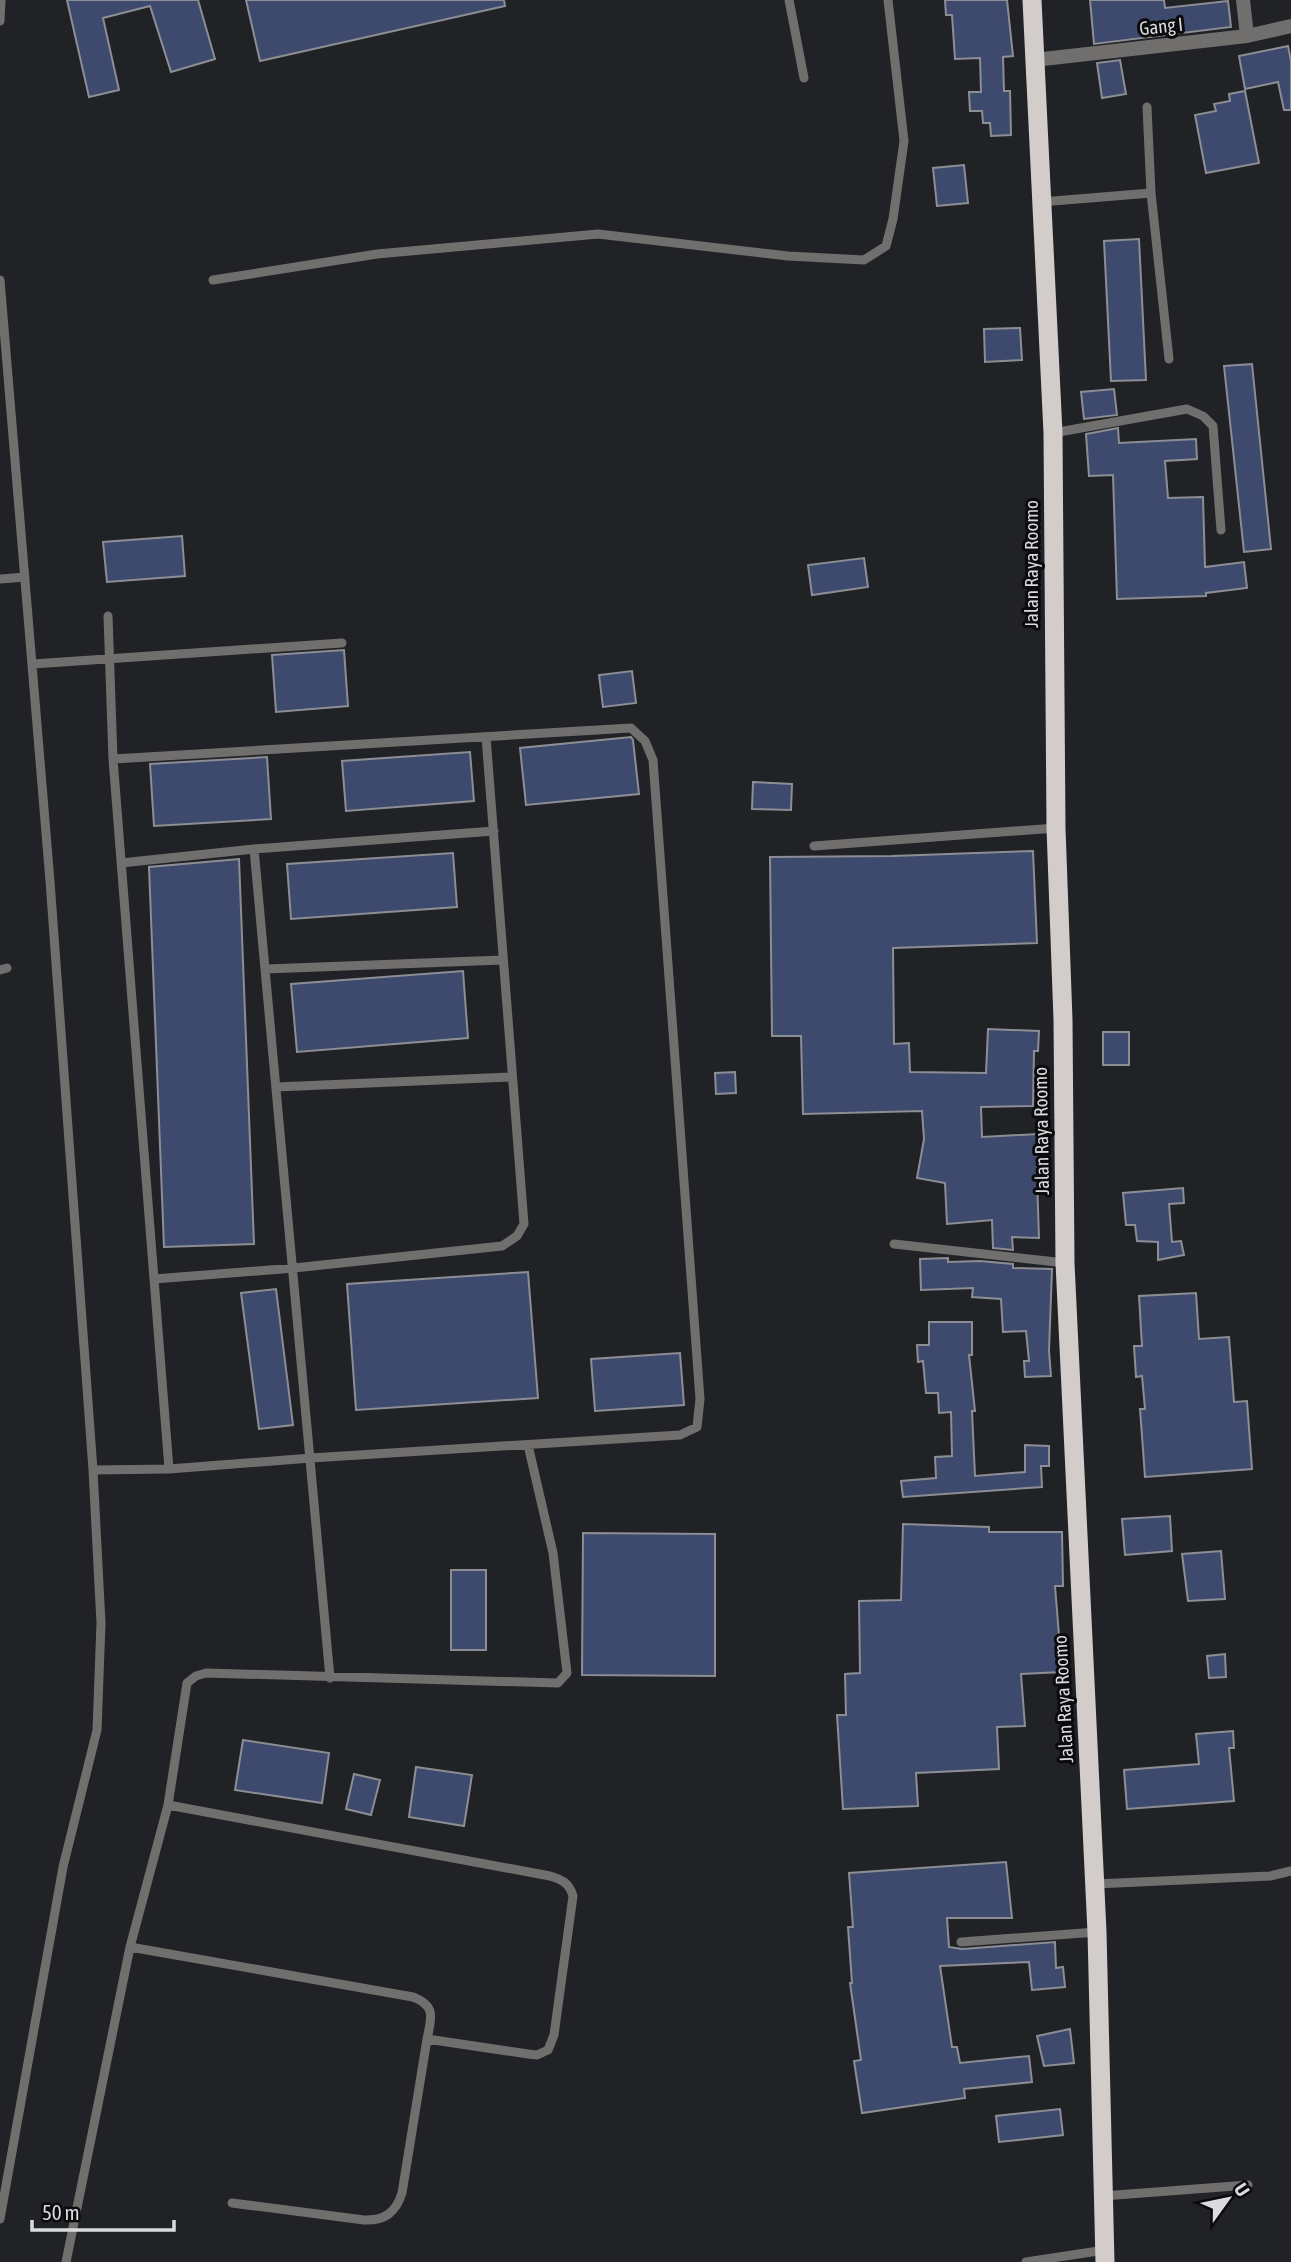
<svg xmlns="http://www.w3.org/2000/svg" width="1291" height="2262" font-family="'Asap Condensed',sans-serif">
  <rect width="100%" height="100%" fill="#202226"/>
  <!-- building -->
  <path fill="#3d4a6d" stroke="#8c8e93" stroke-width="2" d="M67 0H198L215 59 171 72 150 6 103 18 119 90 89 97Z
    M246 0H504L505 6 260 61Z
    M945 0H1007L1013 56 1003 57 1004 91H1010L1011 135 991 136 990 123H983L982 111H970L969 92H981L980 58 955 59 952 15H946Z
    M1090 0H1164L1165 8 1228 1 1231 27 1094 44Z
    M1288 46 1291 61V110H1284L1278 82 1245 89 1239 56Z
    M1120 60 1126 94 1102 98 1097 63Z
    M1245 91 1259 163 1206 173 1195 115 1216 111 1214 104 1230 101 1229 94Z
    M964 165 968 203 937 206 933 168Z
    M1139 239 1146 380 1111 381 1104 241Z
    M1020 328 1022 360 985 362 984 329Z
    M1252 364 1271 549 1244 552 1224 366Z
    M1114 389 1117 415 1084 419 1081 392Z
    M1118 428 1119 443 1196 439 1197 459 1165 461 1168 498 1203 497 1205 567 1244 562 1247 588 1206 593V596L1117 599 1113 475 1089 476 1086 434Z
    M182 536 185 576 107 582 103 542Z
    M864 558 868 587 812 595 808 565Z
    M344 650 348 706 276 712 272 655Z
    M632 671 636 703 603 707 599 675Z
    M631 737 633 740 639 794 526 805 520 748Z
    M470 752 474 801 346 811 342 761Z
    M267 757 271 819 154 826 150 764Z
    M753 782 792 784 791 810 752 809Z
    M1033 851 1037 943 893 948 894 1044 909 1043 910 1072 986 1073 988 1029 1039 1031 1038 1051H1034L1033 1106 981 1107 982 1137 1038 1134 1037 1178 1039 1238 1012 1237 1013 1250 993 1248 992 1220 947 1224 945 1183 917 1178 924 1139 922 1111 803 1114 801 1036H772L770 857 892 856Z
    M453 853 457 907 291 919 287 864Z
    M239 859 254 1244 164 1247 149 867Z
    M463 971 468 1038 297 1052 291 984Z
    M1103 1032H1129V1065H1103Z
    M735 1072 736 1093 716 1094 715 1073Z
    M1183 1188 1184 1203 1169 1204 1172 1242 1181 1241 1184 1255 1158 1260V1242L1137 1241 1135 1225H1126L1123 1193Z
    M948 1258V1262L980 1261 1013 1264V1268L1052 1269 1049 1351 1051 1376 1025 1377 1024 1361H1029L1026 1331 1003 1332 1001 1299 972 1297 973 1288 921 1290 920 1259Z
    M528 1272 538 1398 356 1410 347 1284Z
    M276 1289 293 1425 259 1429 241 1293Z
    M1196 1293 1199 1339 1229 1337 1234 1402 1247 1401 1252 1469 1145 1477 1140 1409H1145L1142 1376 1136 1377 1134 1346H1142L1139 1296Z
    M929 1322H972V1355H969L975 1411H972L975 1476 1025 1472V1445L1049 1446V1466H1041L1042 1487 903 1497 901 1481 936 1478 935 1457 952 1456 951 1412 939 1413 938 1393H926L923 1361 918 1362 917 1345H929Z
    M680 1353 684 1405 595 1411 591 1359Z
    M1170 1516 1172 1551 1125 1555 1122 1519Z
    M903 1524 989 1527V1532H1062L1063 1586H1055L1062 1672 1021 1674 1025 1726 997 1727 999 1769 916 1773 918 1806 843 1809 837 1715H846L845 1674 860 1673 859 1601 901 1600Z
    M583 1533 715 1534V1676L582 1675Z
    M1221 1551 1225 1599 1188 1601 1182 1554Z
    M451 1570H486V1650H451Z
    M1225 1654 1226 1677 1209 1678 1207 1656Z
    M1233 1731 1234 1748H1229L1234 1801 1127 1809 1124 1770 1199 1764 1196 1734Z
    M243 1740 329 1753 322 1803 235 1790Z
    M416 1767 472 1775 464 1826 409 1817Z
    M354 1774 380 1780 371 1815 346 1809Z
    M1006 1862 1012 1918H947L949 1947 962 1949 1055 1942 1056 1968 1063 1967 1065 1987 1032 1990 1029 1962 940 1966 952 2047H957L960 2063 1029 2056 1032 2082 964 2089 965 2098 862 2113 854 2061 861 2060 850 1983H852L848 1927H853L849 1873Z
    M1070 2029 1074 2063 1044 2066 1037 2036Z
    M1060 2109 1063 2135 999 2142 996 2116Z"/>
  <g fill="none" stroke-linecap="round" stroke-linejoin="round">
    <!-- service -->
    <path stroke="#716f6e" stroke-width="9" d="M789 0 804 78
      M0 21 1 0
      M1147 107 1151 193 1169 359
      M1041 202 1151 193
      M0 280 50 881 93 1470 101 1623 97 1730 63 1867 0 2219
      M213 280 377 254 598 234 788 256 864 260 886 246 893 219 904 141 888 0
      M1053 433 1187 409 1203 416 1213 426 1221 530
      M0 579 25 577
      M108 616 113 759 169 1469
      M33 664 342 643
      M814 846 1056 828
      M254 849 330 1678
      M121 863 254 849 494 831
      M266 969 503 960
      M0 970 7 968
      M276 1087 512 1077
      M894 1244 1065 1263
      M154 1279 294 1268 502 1246 517 1236 524 1224 486 737
      M93 1470 169 1469 311 1458 680 1435 697 1427 700 1399 653 760 645 741 631 728 113 759
      M168 1805 550 1876C563 1880 569 1883 573 1896L554 2035 548 2050 537 2055 528 2054 427 2039 402 2193C396 2212 385 2221 364 2220L232 2203
      M1095 1884 1270 1876 1291 1871
      M961 1942 1097 1932
      M130 1947 413 1997C437 2006 431 2019 427 2039
      M1103 2196 1248 2185
      M66 2262 130 1947 168 1805 187 1683 196 1676 206 1673 558 1683 567 1673 553 1553 528 1445
      M1026 2262 1105 2250"/>
    <!-- minor -->
    <path stroke="#716f6e" stroke-width="14" d="M1243 0 1247 36
      M1034 60 1247 36 1291 26"/>
    <!-- trunk -->
    <path stroke="#d2ccca" stroke-width="19" d="M1032 0 1053 433 1056 828 1063 1020 1065 1263 1097 1932 1105 2262"/>
  </g>
  <g text-anchor="middle" stroke-width="6" stroke-linejoin="round" paint-order="stroke">
    <!-- street labels -->
    <g font-size="19" fill="#dadbde" stroke="#0b0b0d">
      <text transform="translate(1161 26) rotate(-6)" y="7">Gang I</text>
      <text transform="translate(1031 564) rotate(-90)" y="7">Jalan Raya Roomo</text>
      <text transform="translate(1041 1131) rotate(-91)" y="7">Jalan Raya Roomo</text>
      <text transform="translate(1063 1699) rotate(-93)" y="7">Jalan Raya Roomo</text>
    </g>
  </g>
  <!-- north arrow -->
  <g transform="translate(1228 2199) rotate(57)" stroke="#0b0b0d" stroke-width="5" paint-order="stroke">
  <path d="M0-5L12 26L0 18L-12 26Z" fill="#dadbde"/>
  <text y="-10" font-size="19" font-weight="bold" text-anchor="middle" fill="#dadbde">U</text>
  </g>
  <!-- scale -->
  <path d="M32 2220v10h142v-10" fill="none" stroke="#dadbde" stroke-width="3.5"/>
  <text x="42" y="2220" font-size="21" fill="#dadbde" stroke="#0b0b0d" stroke-width="5" paint-order="stroke">50 m</text>
</svg>
